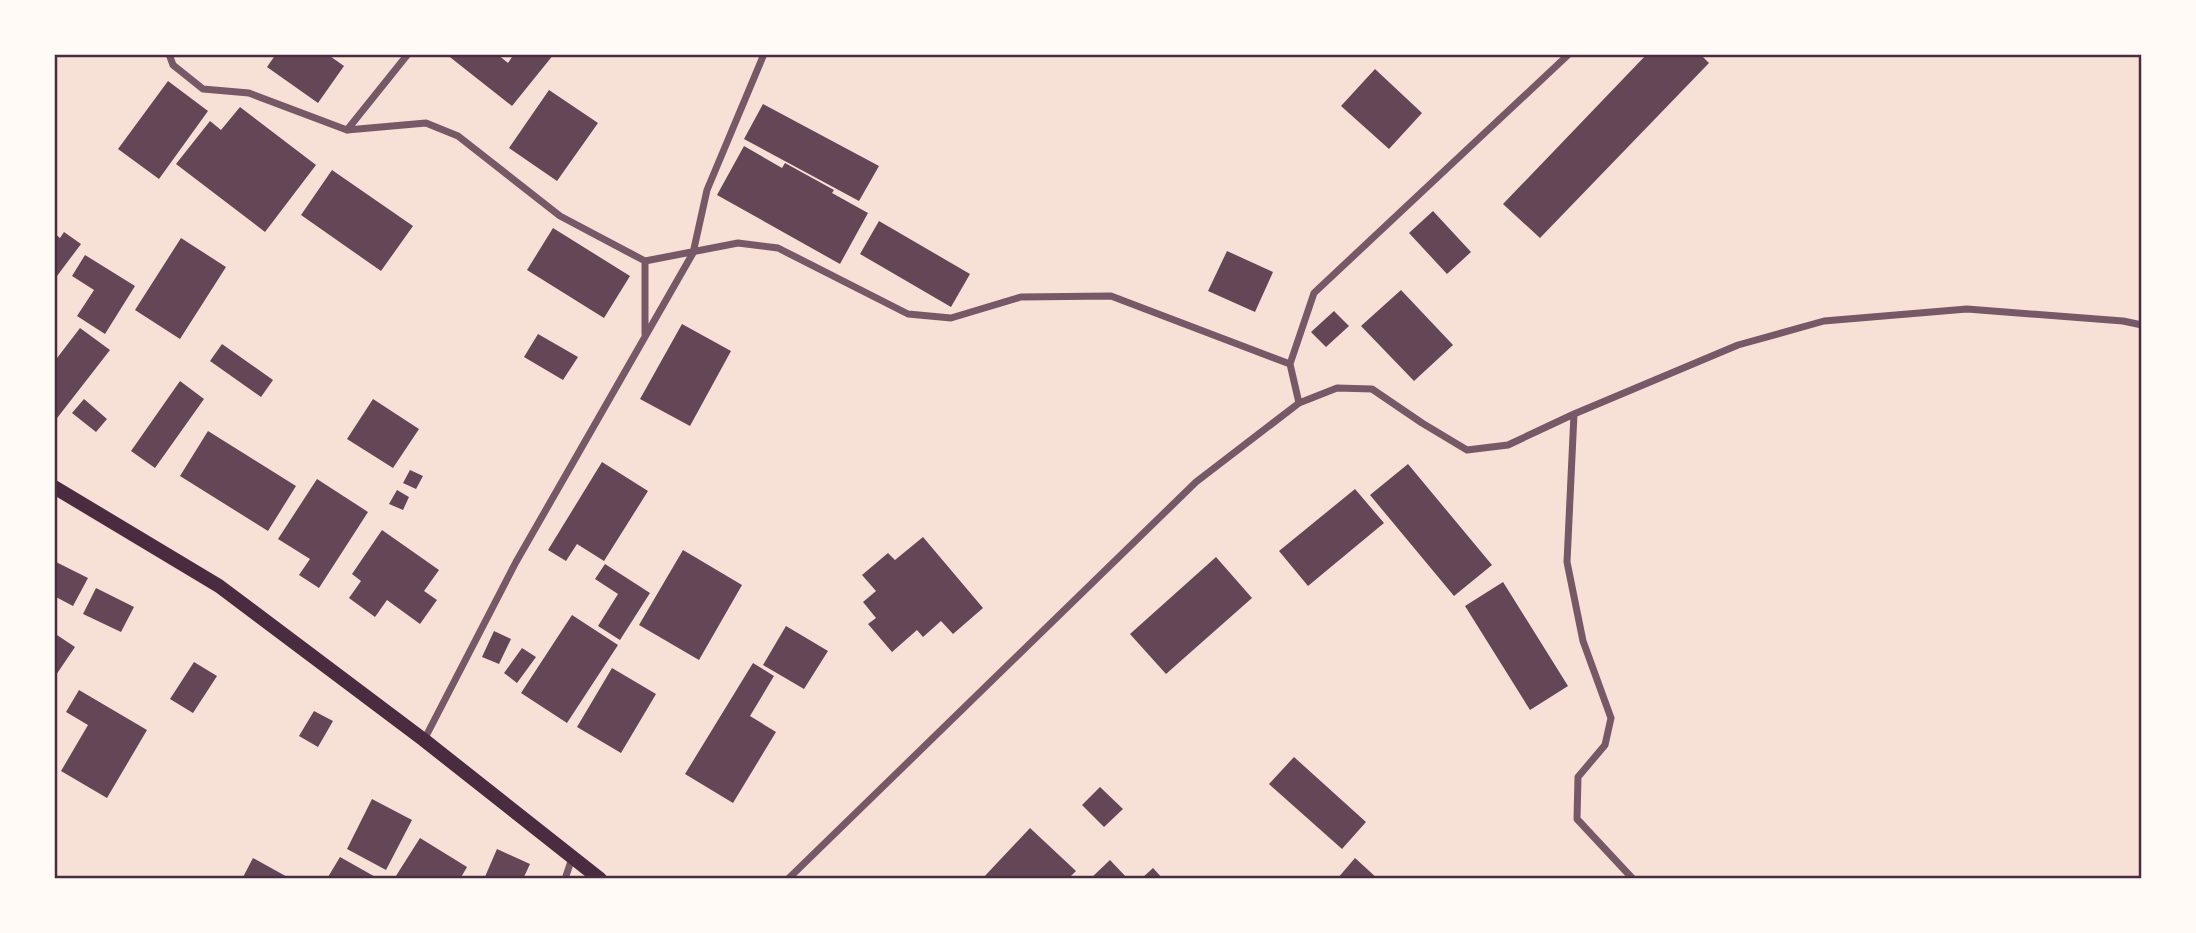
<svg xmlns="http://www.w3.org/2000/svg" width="2196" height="933" font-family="Literata,serif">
  <rect width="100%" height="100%" fill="#f7e1d7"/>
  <!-- building -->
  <path fill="#644757" d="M276 54H327L344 66 318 103 267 67Z
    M446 54H497L508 63 514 54H554L512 106Z
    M1647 54H1700L1709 63 1540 238 1503 204Z
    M1375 69 1422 113 1389 149 1341 106Z
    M168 81 208 111 159 179 118 149Z
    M549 90 598 123 557 181 509 148Z
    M763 104 879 166 859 201 744 139Z
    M240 107 316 165 265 232 176 164 210 121 221 130Z
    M744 146 782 168 785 163 834 190 832 193 868 213 840 264 717 195Z
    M332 170 413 226 381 271 301 215Z
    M1433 211 1471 252 1447 274 1409 233Z
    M879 221 970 274 951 307 860 254Z
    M553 228 630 276 604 318 527 270Z
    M64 232 81 244 54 280V233L60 238Z
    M181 238 226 267 180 339 135 310Z
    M1227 251 1273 272 1255 312 1208 291Z
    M85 255 135 286 105 334 77 316 94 290 72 276Z
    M1401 290 1453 345 1414 381 1361 326Z
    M1334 311 1349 326 1326 347 1311 332Z
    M682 324 731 351 690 426 640 399Z
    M80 328 110 350 54 422V362Z
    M538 334 578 357 563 380 524 357Z
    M222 344 273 380 261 397 210 361Z
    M180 381 204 399 155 468 131 451Z
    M84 399 107 419 96 432 72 413Z
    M373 399 419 429 393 468 347 439Z
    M208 431 296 486 268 531 180 476Z
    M602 462 648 491 604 561 577 544 566 561 548 550Z
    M1408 464 1492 565 1454 596 1370 495Z
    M410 470 423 476 416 489 403 483Z
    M317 479 368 512 319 588 299 575 310 559 278 539Z
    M1355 489 1384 523 1308 586 1279 551Z
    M397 490 409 497 403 510 389 504Z
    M382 530 439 570 424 591 437 600 420 624 387 600 375 617 349 598 361 581 352 574Z
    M923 537 983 608 953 634 941 621 923 637 917 630 892 652 868 624 876 618 863 602 876 591 862 575 888 553 895 560Z
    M683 550 742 585 699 660 639 625Z
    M1216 557 1252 598 1166 674 1130 634Z
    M54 561 88 578 73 606 54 596Z
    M605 564 650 593 620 640 598 626 618 594 595 579Z
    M1503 582 1568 686 1530 710 1465 606Z
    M96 588 134 607 121 632 83 614Z
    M572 615 618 645 567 723 521 693Z
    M786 626 828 651 804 689 763 665Z
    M494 631 511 639 499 664 482 657Z
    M54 633 75 647 54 678Z
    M522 648 536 657 517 683 504 673Z
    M194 662 217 676 193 713 170 699Z
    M753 663 774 676 750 716 776 732 733 803 685 774Z
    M612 668 656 694 621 753 577 727Z
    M79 690 147 730 107 798 61 771 88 725 66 712Z
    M314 711 333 721 318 747 299 736Z
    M1294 757 1366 822 1342 849 1269 784Z
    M1100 787 1123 809 1104 827 1082 805Z
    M372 799 412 820 386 870 347 849Z
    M1030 828 1076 871 1068 879H982Z
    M420 838 467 867 460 879H394Z
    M497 849 530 864 523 879H484Z
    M340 857 379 879H330L328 877Z
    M253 858 291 879H242Z
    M1355 858 1378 879H1337Z
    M1110 860 1128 879H1090Z
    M1153 868 1163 879H1141Z"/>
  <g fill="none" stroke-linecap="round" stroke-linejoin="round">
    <!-- minor -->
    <path stroke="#755966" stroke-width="7" d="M169 54 173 65 203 89 249 93 347 130 426 123 458 136 560 216 645 261 738 243 778 248 908 314 951 318 1021 297 1111 296 1290 364
      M347 130 408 54
      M645 261V334
      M1299 403 1290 364 1314 293 1569 54
      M1574 414 1567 562 1583 641 1611 718 1605 745 1578 777 1577 819 1633 879
      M424 740 516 562 693 253 707 190 764 54
      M565 879 572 858
      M788 879 1196 482 1299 403 1337 388 1372 389 1422 423 1467 450 1508 445 1574 414 1738 345 1824 321 1967 309 2123 321 2142 325"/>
    <!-- secondary -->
    <path stroke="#4a2c40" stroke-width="14" d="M54 487 219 586 424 740 600 879"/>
  </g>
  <!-- border -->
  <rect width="2196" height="933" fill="none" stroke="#fffaf5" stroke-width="112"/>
  <rect x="56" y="56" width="2084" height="821" fill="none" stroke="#4a2c40" stroke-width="2.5"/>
</svg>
